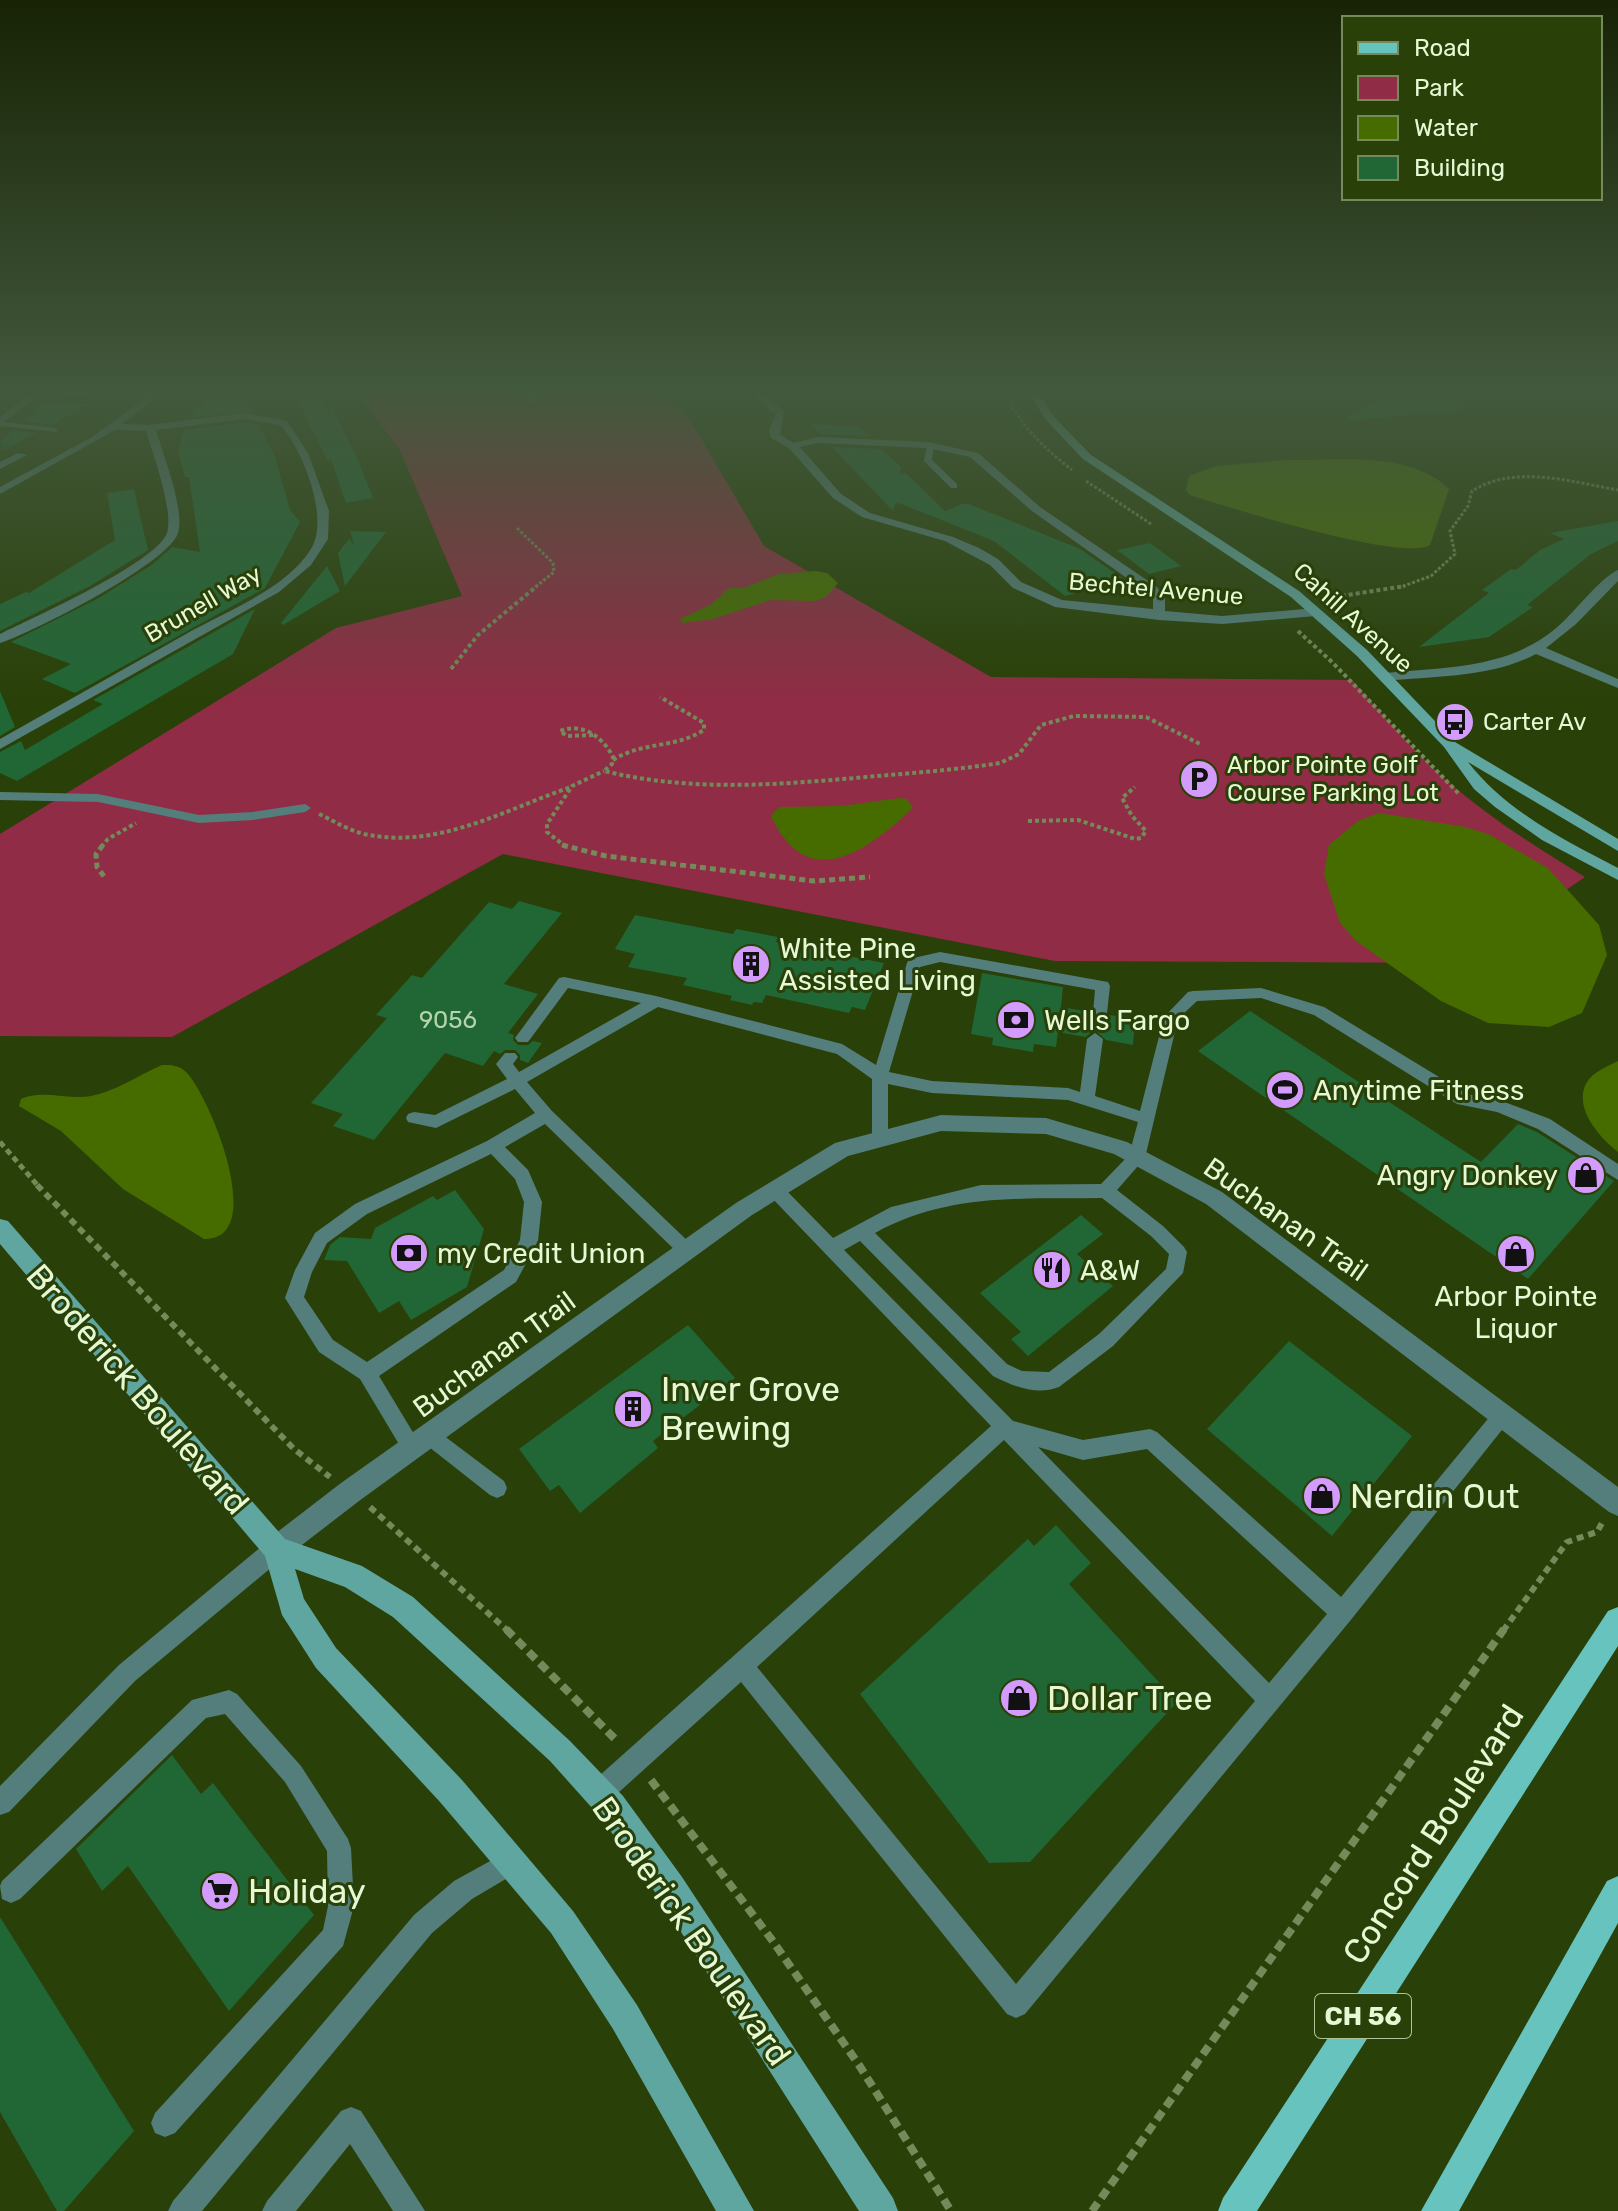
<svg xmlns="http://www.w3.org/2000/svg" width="1618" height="2211" font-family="Rubik,sans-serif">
  <rect width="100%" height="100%" fill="#294008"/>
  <!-- green -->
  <path fill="#902c45" d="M354 389H652L689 418 764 546 991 677 1352 680C1378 709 1403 739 1431 766 1477 810 1531 844 1585 877L1460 963 1055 961 503 854 172 1037 0 1036V834L336 628 462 596 400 450Z"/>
  <!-- water -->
  <path fill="#466c00" d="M1286 460C1339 461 1409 450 1449 489L1430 545C1403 562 1227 507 1190 495L1186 490 1189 476 1216 466Z
    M816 571 827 573 838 583 826 597 815 601 771 600 713 619 682 623 680 619 712 604 729 588H743L779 574Z
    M900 798 907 799 913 808C868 850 808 896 771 816L779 807 841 806Z
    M1379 813 1465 827 1488 834 1548 868 1599 925 1607 955 1582 1013 1549 1027 1488 1023 1441 1001 1356 941 1340 923 1324 874 1329 845 1358 821Z
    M1618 1061V1152C1600 1138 1572 1107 1587 1082 1593 1072 1608 1066 1618 1061Z
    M162 1065C171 1065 179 1065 186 1072 210 1096 269 1240 204 1239L123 1189 61 1131 19 1106 21 1099C41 1089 69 1100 91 1096 116 1091 139 1075 162 1065Z"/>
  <!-- building -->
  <path fill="#216635" d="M1406 389 1458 396 1452 398 1465 400V409L1349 421 1348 415Z
    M210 398 247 399 253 412 187 417Z
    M298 401 322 402 331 416V406L356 455 373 498 346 503 331 459 327 460Z
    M44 403 89 404 51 425 23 421Z
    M244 422 259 425 275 457 290 510 300 522 265 588 75 693 42 679 71 664 11 642 99 598 153 564 172 547 200 552 189 477H185L178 451 184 430Z
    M811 424 860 427 870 436 820 434Z
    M13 430 36 433 4 450 0 442Z
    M832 447 882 449 901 467 900 475 906 473 945 511 962 504H969L1080 549 1125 580 1065 596 994 541 899 503 895 504 893 511Z
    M134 489 148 550 90 586 0 631V604L26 592 29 593 115 540 107 493Z
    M1618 521V541L1591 554 1527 605 1533 607 1489 637 1419 647 1489 593 1482 590 1511 569 1516 570 1540 550 1564 539 1550 533Z
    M350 531 386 532 345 586 338 553 349 539 354 545Z
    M1150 543 1181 566 1149 574 1117 550Z
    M327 566 340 591 283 625 281 623Z
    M255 609 233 654 17 781 0 773V752L21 741 25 750 103 704 93 700Z
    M0 691 15 727 0 736Z
    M519 901 562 913 504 984 538 994 508 1033 514 1035 513 1040 518 1045H528L533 1041 542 1043 528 1063 520 1060V1055L515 1050H505L500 1054 494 1051 483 1066 445 1053 374 1140 333 1126 343 1114 311 1103 387 1018 376 1015 412 975 422 978 489 902 512 909Z
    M635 915 733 934 736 929 778 937 776 942 884 963 865 1010 852 1007 849 1013 766 995 762 1003 754 1002 752 1005 730 1000 732 996 683 985 687 978 628 967 635 954 615 949Z
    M982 973 1063 987 1061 1007 1090 1012 1100 1021 1109 1015 1135 1019 1133 1045 1106 1040 1095 1030 1085 1037 1058 1032 1056 1047 1034 1044 1033 1052 992 1045 993 1038 971 1034Z
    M1250 1011 1481 1162 1518 1124 1537 1132 1614 1181 1528 1279 1198 1051Z
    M455 1190 484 1229 467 1287 411 1320 399 1301 379 1313 347 1261 324 1260 330 1245 340 1237 371 1239 375 1228 433 1196 437 1200Z
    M1081 1215 1103 1234 1077 1254 1113 1286 1028 1356 1011 1339 1021 1332 980 1293Z
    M688 1325 735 1378 653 1441 658 1448 580 1513 559 1485 550 1491 519 1449Z
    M1289 1341 1412 1436 1332 1536 1207 1429Z
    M1056 1525 1091 1563 1069 1584 1177 1702 1030 1862 989 1863 860 1694 1028 1539 1034 1546Z
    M172 1755 201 1794 213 1783 314 1915 229 2011 128 1866 102 1891 76 1849Z
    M0 1917 134 2131 64 2211H57L0 2112Z"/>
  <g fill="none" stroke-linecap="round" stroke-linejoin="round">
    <!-- path-far4 -->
    <path stroke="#758a5a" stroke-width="3" stroke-dasharray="3 2" stroke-linecap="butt" d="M521 389 535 403
      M1004 389C1018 424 1043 447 1072 470
      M1086 481 1151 524
      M517 528 553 563 554 572 534 588
      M1398 588 1431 576 1455 554 1450 531 1468 506 1472 491C1515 464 1572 482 1618 490"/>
    <!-- path-far3 -->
    <path stroke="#758a5a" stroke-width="4" stroke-dasharray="4 3" stroke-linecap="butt" d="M1328 598 1405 586
      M1298 631 1333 663 1459 794
      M451 669 478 635 537 586
      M593 735 567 736 560 731C582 722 603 737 613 757L612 764 604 771C691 792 777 785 866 777 911 773 956 770 1000 763L1019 754 1041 725 1074 716 1146 717 1200 744
      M613 760C643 741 674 749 704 730V723L660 697
      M319 814C334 821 348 830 364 834 437 850 504 810 571 787
      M1028 821 1078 820 1135 839 1141 838 1146 831 1132 816 1122 798 1135 787
      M101 847 108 839 136 823
      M566 847 547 832V824L572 786 604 771"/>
    <!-- path-far2 -->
    <path stroke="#758a5a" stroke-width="5" stroke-dasharray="6 4" stroke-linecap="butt" d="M103 845 96 854 97 867 106 879
      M562 845 606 856 814 881 870 877
      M0 1142 39 1187"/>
    <!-- path-far1 -->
    <path stroke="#758a5a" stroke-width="6" stroke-dasharray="7 5" stroke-linecap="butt" d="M37 1185 294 1449 330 1477
      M370 1507 508 1631
      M1503 1631 1567 1542 1597 1532 1602 1523"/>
    <!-- path -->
    <path stroke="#758a5a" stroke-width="8" stroke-dasharray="10 6" stroke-linecap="butt" d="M506 1629 618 1742
      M651 1780 772 1940 859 2065 951 2211
      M1092 2211 1504 1629"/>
    <!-- lane -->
    <path fill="#547e7b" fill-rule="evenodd" d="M44 389 51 391 29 403 4 422 55 428 58 432 0 426V417L23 399Z
      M927 444 934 446 932 460 957 484V488H951L924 461Z
      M0 792 98 794 199 815 253 812 305 804 311 808 305 812 253 820 199 823 98 802 0 800Z
      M940 952 1108 982 1110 986 1107 1013 1100 1018 1093 1013 1095 990 940 962 920 967 889 1072 932 1081 1068 1088 1080 1092 1087 1039 1095 1033 1103 1039 1095 1096 1140 1111 1164 1017 1188 992 1193 991 1261 988 1324 1007 1467 1094 1499 1100 1550 1119 1618 1164V1180L1538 1129 1497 1112 1457 1104 1314 1015 1261 998 1197 1001 1178 1019 1145 1158 1117 1190 1163 1226 1184 1247 1187 1252 1183 1273 1113 1346 1059 1387C1036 1396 1013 1386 993 1376L860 1241 844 1250 1013 1421 1083 1440 1150 1429 1157 1432 1341 1597 1496 1409 1503 1407 1510 1409 1513 1416 1350 1621 1025 2014 1016 2018 1007 2014 741 1682 608 1802 599 1805 590 1802 587 1793 590 1784 991 1426 769 1195 767 1190 769 1185 775 1183 781 1185 833 1238 891 1207 981 1185 1101 1184 1129 1155 1138 1122 1068 1100 932 1093 888 1084V1139L886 1144H874L872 1139V1079L837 1054 658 1007 527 1082 552 1111 692 1245 695 1250 692 1255 686 1258 680 1255 545 1124 505 1147 528 1170 542 1202 538 1241 516 1282 379 1376 423 1449 420 1456 413 1459 406 1456 360 1379 319 1352 285 1298 295 1270 315 1233 355 1204 487 1141 535 1113 515 1089 436 1128 408 1122 406 1118 408 1114 414 1112 435 1115 507 1079 496 1064 505 1053H515L518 1057 513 1064 519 1072 641 1003 568 988 528 1042H518L515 1038 518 1034 559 978 564 977 656 996 842 1044 876 1065 907 963 909 959ZM491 1154 515 1179 524 1202 520 1240 504 1270 367 1362 333 1340 304 1297 312 1272 327 1243 367 1214ZM1102 1198 1151 1236 1169 1254 1166 1269 1099 1334 1049 1372 1022 1371 1007 1364 875 1233C947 1193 1022 1199 1102 1198ZM1004 1440 1255 1701 1016 1984 757 1667ZM1038 1447 1083 1460 1147 1449 1327 1614 1269 1683Z
      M431 1426 504 1481 507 1488 504 1495 497 1498 490 1495 424 1443 421 1436 424 1429Z
      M276 1538 284 1541 287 1549 284 1557 135 1681 9 1812 0 1815V1786L119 1665 268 1541Z
      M229 1690 237 1694 301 1766 348 1839 351 1848 354 1906 343 1946 175 2133 165 2137 155 2133 151 2123 155 2113 323 1930 328 1906 327 1851 285 1782 225 1714 206 1718 20 1899 11 1903 2 1899 0 1886 2 1881 192 1700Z
      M512 1849 521 1852 524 1861 521 1870 472 1899 432 1933 202 2211H168L173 2201 414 1915 454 1881Z
      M351 2107 361 2111 425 2211H393L350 2144 296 2211H262L267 2201 341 2111Z"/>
    <!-- street -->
    <path fill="#547e7b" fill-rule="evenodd" d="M32 389H169L122 424 150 425 244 413 287 421 308 453 329 511 328 539 311 565 279 592 0 749V739C62 704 124 669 186 634 226 611 285 590 311 549 330 519 303 449 280 425L244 419 156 430C163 454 185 510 178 533 169 563 32 633 0 643V634C32 618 156 563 167 533 174 511 153 454 146 431L115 430 0 494V487L92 437 147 397 63 396Z
      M744 389H755L784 411 780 435 794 443 818 437 928 442 978 453 1040 507 1157 587 1165 599V611L1222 616 1316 608 1322 612 1316 616 1222 624 1159 620 1055 607 1013 588 990 565 945 541 862 517 833 498 789 448 771 438 769 430 776 414ZM818 443 928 448 970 457 1032 511 1148 593 1153 599V609L1062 600 1021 582 998 559 979 548 953 537 870 513 841 494 800 447Z
      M1269 389H1376L1338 397Z
      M18 453 27 455 0 469V462Z
      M1618 570V581L1576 624 1546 648 1618 679V688L1536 654C1491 678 1435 676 1385 681L1378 677 1385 673C1444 667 1507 669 1555 629 1574 614 1598 579 1618 570Z
      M941 1115 1046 1118 1127 1142 1222 1192 1618 1487V1516L1609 1512 1206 1204 1114 1154 1046 1134 941 1131 848 1156 752 1215 359 1501 285 1558 276 1562 267 1558 263 1549 267 1540 341 1483 736 1203 835 1143Z"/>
    <!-- secondary -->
    <path fill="#5fa5a0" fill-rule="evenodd" d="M1026 389H1036L1054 417 1091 455 1299 591 1367 650 1455 742 1618 839V851L1468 762C1506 811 1564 840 1618 868V880L1542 840 1495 807 1474 789 1444 747 1357 656 1291 597 1083 459 1047 421Z
      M0 1219 8 1221 285 1539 362 1566 413 1597 570 1741 623 1796 682 1877 893 2198 898 2211H859L660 1899 601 1818 550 1761 393 1617 345 1587 295 1569 304 1599 336 1648 462 1780 573 1911 637 2005 754 2211H716L613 2029 551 1933 440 1802 316 1668 282 1615 265 1556 0 1244Z"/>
    <!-- primary -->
    <path fill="#66c3bd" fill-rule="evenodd" d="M1618 1607V1646L1257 2211H1218L1223 2198 1608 1611Z
      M1618 1876V1923L1459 2211H1421L1607 1881Z"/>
  </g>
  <!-- sky -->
  <linearGradient id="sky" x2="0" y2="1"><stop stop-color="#172304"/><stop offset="0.56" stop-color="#43593d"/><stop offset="1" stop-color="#43593d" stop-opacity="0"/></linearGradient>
  <rect width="1618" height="699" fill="url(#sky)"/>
  <!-- icons -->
  <defs>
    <g id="bus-disc" transform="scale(2)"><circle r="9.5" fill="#d39cfc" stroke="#294008"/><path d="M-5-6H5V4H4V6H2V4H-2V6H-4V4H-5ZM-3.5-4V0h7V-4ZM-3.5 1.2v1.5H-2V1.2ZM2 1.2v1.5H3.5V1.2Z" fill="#111"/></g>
    <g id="parking-disc" transform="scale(2)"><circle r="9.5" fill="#d39cfc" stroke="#294008"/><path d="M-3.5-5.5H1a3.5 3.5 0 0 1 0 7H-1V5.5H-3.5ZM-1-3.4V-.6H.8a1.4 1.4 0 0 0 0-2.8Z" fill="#111"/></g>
    <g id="building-disc" transform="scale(2)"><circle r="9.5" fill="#d39cfc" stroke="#294008"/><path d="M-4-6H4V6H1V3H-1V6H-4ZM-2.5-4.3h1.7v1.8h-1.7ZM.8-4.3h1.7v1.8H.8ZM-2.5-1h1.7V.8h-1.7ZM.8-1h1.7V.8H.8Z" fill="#111"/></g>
    <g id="bank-disc" transform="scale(2)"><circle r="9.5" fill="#d39cfc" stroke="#294008"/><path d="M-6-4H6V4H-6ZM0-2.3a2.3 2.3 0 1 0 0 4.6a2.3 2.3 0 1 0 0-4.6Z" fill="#111"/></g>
    <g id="stadium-disc" transform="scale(2)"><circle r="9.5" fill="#d39cfc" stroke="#294008"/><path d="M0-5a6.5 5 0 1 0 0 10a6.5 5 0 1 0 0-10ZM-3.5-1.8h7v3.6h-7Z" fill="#111"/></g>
    <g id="shop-disc" transform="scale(2)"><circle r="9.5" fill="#d39cfc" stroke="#294008"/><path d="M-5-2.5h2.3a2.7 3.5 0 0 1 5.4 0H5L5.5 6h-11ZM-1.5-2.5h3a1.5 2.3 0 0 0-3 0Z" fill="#111"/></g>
    <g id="restaurant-disc" transform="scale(2)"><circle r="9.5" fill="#d39cfc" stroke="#294008"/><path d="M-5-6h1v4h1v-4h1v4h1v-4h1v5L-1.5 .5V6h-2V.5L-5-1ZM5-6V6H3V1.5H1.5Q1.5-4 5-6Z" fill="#111"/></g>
    <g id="supermarket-disc" transform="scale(2)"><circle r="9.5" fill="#d39cfc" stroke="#294008"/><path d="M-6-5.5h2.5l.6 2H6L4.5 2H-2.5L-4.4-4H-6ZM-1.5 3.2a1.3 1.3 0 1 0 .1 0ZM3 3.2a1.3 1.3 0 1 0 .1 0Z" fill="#111"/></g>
  </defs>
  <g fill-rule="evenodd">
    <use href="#bus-disc" x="1455" y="722"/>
    <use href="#parking-disc" x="1199" y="779"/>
    <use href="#building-disc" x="751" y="964"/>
    <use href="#bank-disc" x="1016" y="1020"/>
    <use href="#stadium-disc" x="1285" y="1090"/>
    <use href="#shop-disc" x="1586" y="1175"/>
    <use href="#bank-disc" x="409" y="1253"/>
    <use href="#shop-disc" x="1516" y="1254"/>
    <use href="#restaurant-disc" x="1052" y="1270"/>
    <use href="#building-disc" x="633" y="1409"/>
    <use href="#shop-disc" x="1322" y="1496"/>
    <use href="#shop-disc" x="1019" y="1698"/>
    <use href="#supermarket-disc" x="220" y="1891"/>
  </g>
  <g text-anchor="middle" stroke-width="6" stroke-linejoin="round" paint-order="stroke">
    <!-- far-street labels -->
    <g font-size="24" fill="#e6f9d4" stroke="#294008">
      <text transform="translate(1156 589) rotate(5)" y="8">Bechtel Avenue</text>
      <text transform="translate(203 604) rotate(-30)" y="8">Brunell Way</text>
      <text transform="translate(1353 618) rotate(42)" y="8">Cahill Avenue</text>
    </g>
    <!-- far-poi labels -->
    <g font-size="24" fill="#e6f9d4" stroke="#294008" text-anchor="start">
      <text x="1483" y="730">Carter Av</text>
      <text x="1227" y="773">Arbor Pointe Golf<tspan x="1227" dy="28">Course Parking Lot</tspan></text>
    </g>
    <!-- number labels -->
    <g font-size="24" fill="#b5d4ac">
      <text x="448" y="1028">9056</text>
    </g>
    <!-- shield labels -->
    <rect fill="#294008" stroke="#adc297" stroke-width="2" x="1315" y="1994" width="96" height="44" rx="6"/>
    <g font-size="26" font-weight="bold" fill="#e6f9d4">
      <text x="1363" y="2025">CH 56</text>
    </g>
    <!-- poi labels -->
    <g font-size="28" fill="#e6f9d4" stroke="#294008" text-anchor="start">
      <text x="779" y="958">White Pine<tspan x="779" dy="32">Assisted Living</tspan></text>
      <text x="1044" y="1030">Wells Fargo</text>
      <text x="1313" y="1100">Anytime Fitness</text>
      <text x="1558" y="1185" text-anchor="end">Angry Donkey</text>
      <text x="437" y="1263">my Credit Union</text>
      <text x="1080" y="1280">A&amp;W</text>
      <text x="1516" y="1306" text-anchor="middle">Arbor Pointe<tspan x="1516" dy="32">Liquor</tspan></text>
    </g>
    <!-- street labels -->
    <g font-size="28" fill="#e6f9d4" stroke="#294008">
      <text transform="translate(1286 1219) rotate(35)" y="10">Buchanan Trail</text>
      <text transform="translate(494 1354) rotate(-36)" y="10">Buchanan Trail</text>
    </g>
    <!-- near-street labels -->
    <g font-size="34" fill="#e6f9d4" stroke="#294008">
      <text transform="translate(138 1389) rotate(49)" y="12">Broderick Boulevard</text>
      <text transform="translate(1433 1834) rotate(-57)" y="12">Concord Boulevard</text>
      <text transform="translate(692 1931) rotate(55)" y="12">Broderick Boulevard</text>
    </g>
    <!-- near-poi labels -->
    <g font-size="34" fill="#e6f9d4" stroke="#294008" text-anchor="start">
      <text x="661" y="1401">Inver Grove<tspan x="661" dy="39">Brewing</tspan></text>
      <text x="1350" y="1508">Nerdin Out</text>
      <text x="1047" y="1710">Dollar Tree</text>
      <text x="248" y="1903">Holiday</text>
    </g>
  </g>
  <!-- legend -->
  <rect x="1342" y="16" width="260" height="184" fill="#294008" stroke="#758a5a" stroke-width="2"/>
  <rect x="1358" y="42" width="40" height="12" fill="#66c3bd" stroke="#758a5a" stroke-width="2"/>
  <text x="1414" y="56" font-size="24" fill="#e6f9d4">Road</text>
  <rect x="1358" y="76" width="40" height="24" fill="#902c45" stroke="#758a5a" stroke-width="2"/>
  <text x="1414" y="96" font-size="24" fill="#e6f9d4">Park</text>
  <rect x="1358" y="116" width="40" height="24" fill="#466c00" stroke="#758a5a" stroke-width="2"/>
  <text x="1414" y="136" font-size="24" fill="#e6f9d4">Water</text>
  <rect x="1358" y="156" width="40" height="24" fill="#216635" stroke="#758a5a" stroke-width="2"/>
  <text x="1414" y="176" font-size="24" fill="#e6f9d4">Building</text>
</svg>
